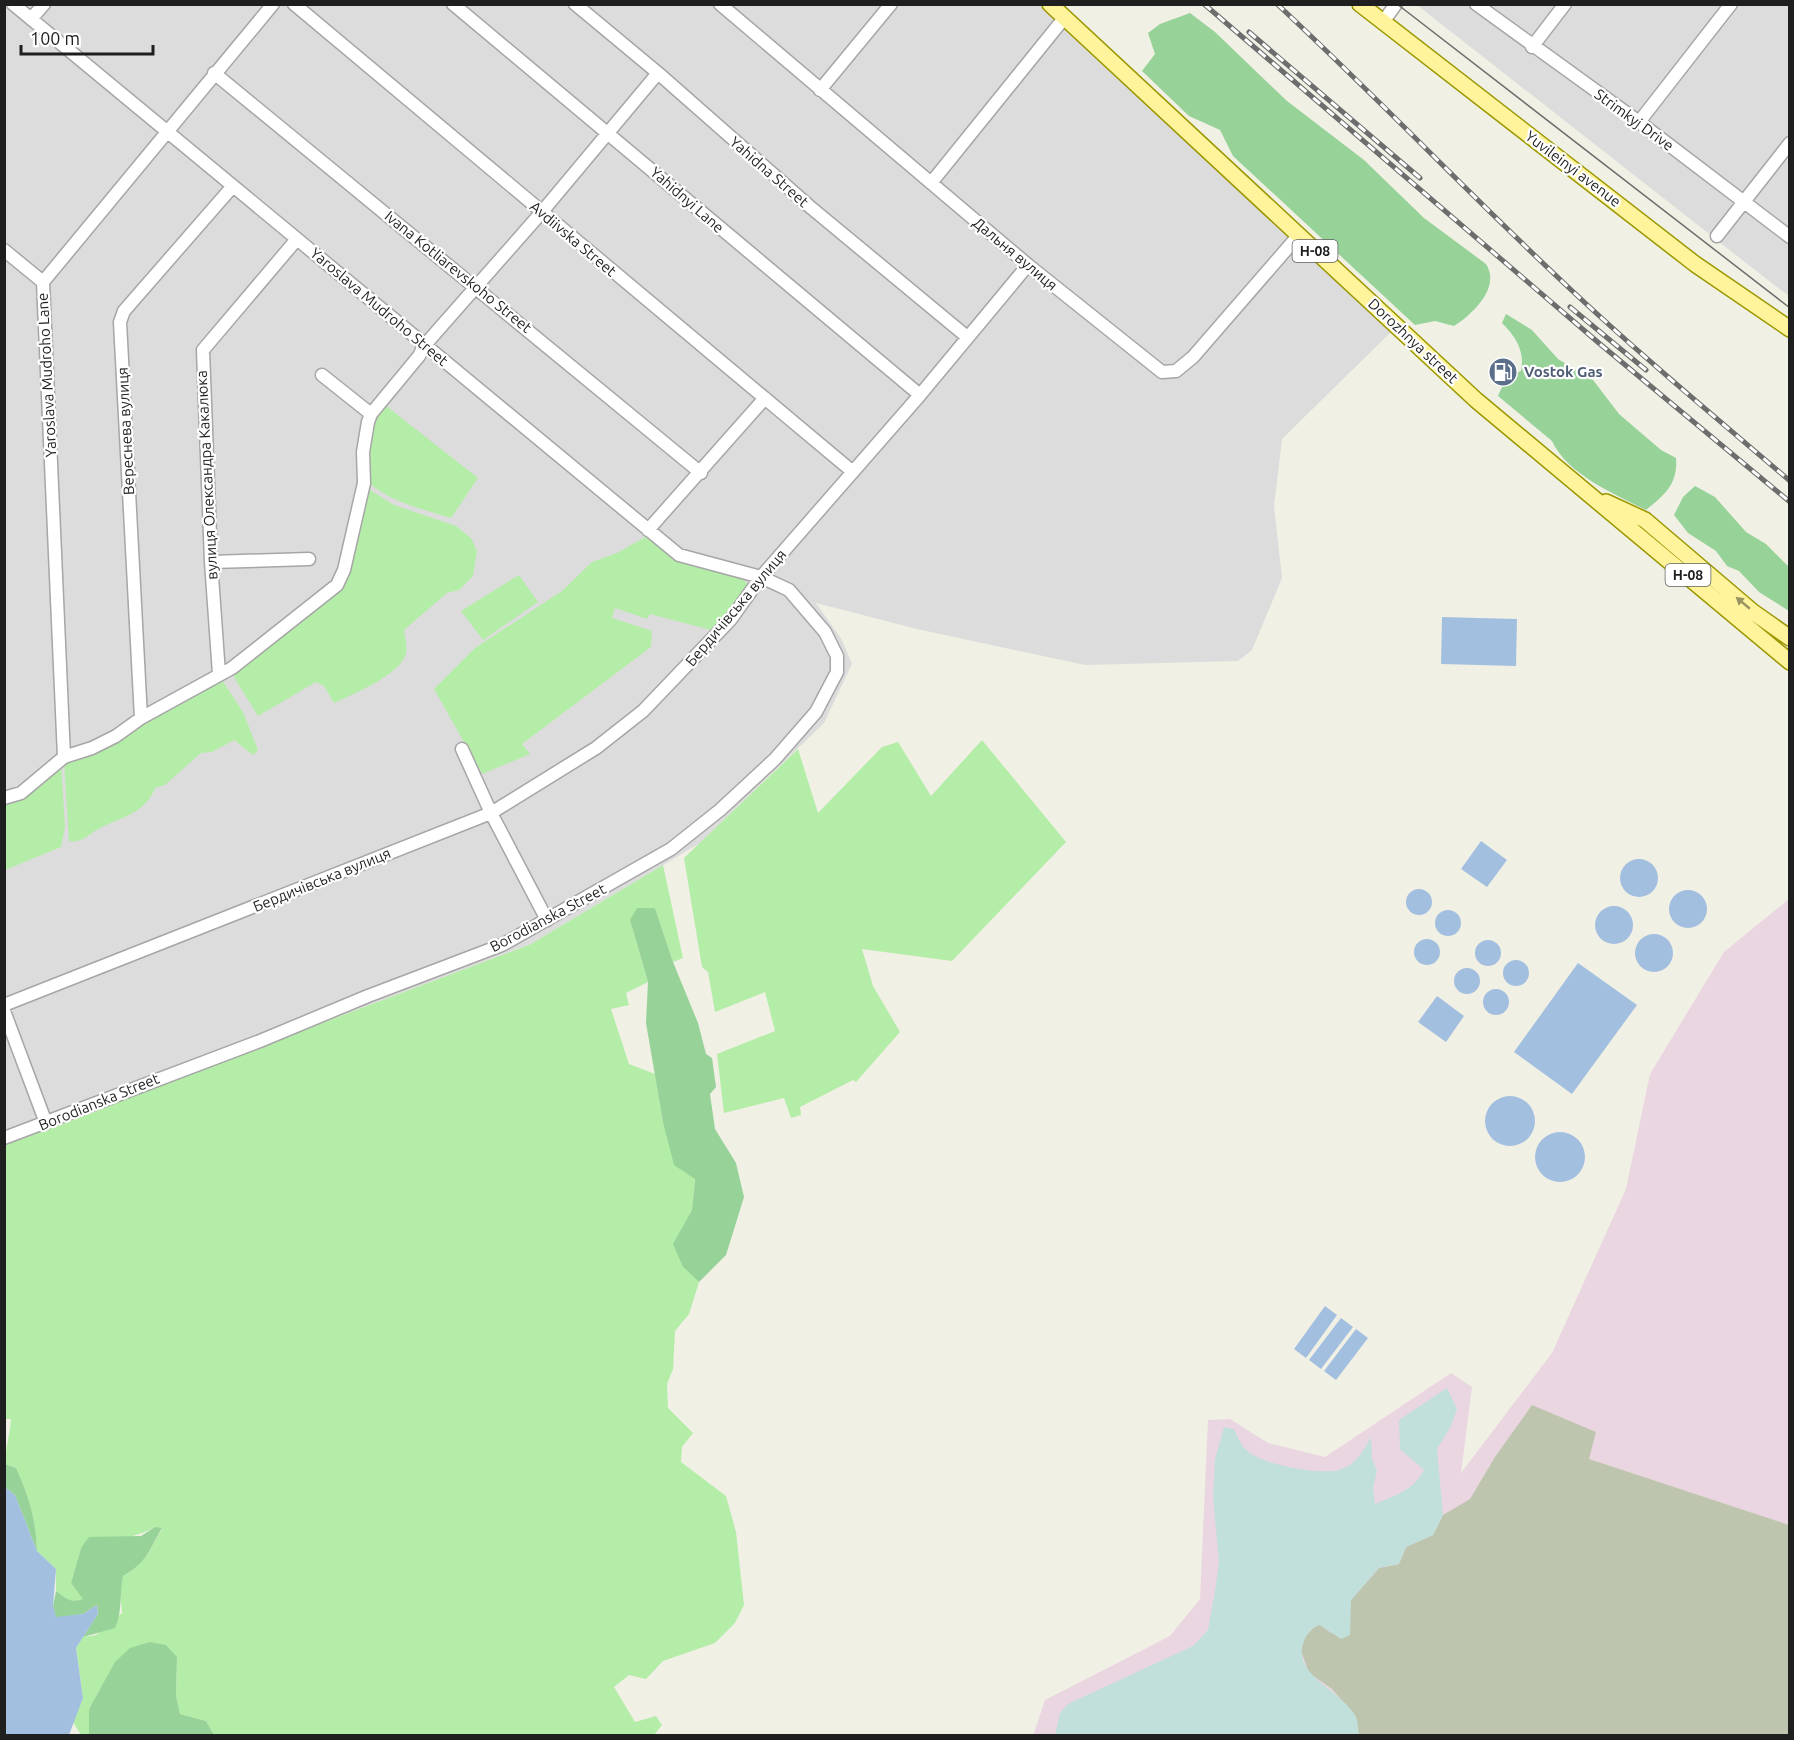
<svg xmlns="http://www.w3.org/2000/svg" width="1794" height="1740" font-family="Ubuntu,sans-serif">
  <rect width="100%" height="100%" fill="#f0f0e5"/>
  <!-- residential -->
  <path fill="#dddcdc" d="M5 5H1040L1391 332 1282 439 1274 506 1282 578 1252 650 1238 661 1085 665 917 629 816 603 842 640 852 664 824 723 700 843 531 944 5 1143Z
    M1417 5H1789V296L1773 284Z"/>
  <!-- industrial -->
  <path fill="#ead6e0" d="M1789 899V1735L1033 1736 1045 1700 1170 1636 1200 1599 1208 1420 1230 1419 1268 1443 1325 1457 1451 1373 1472 1387 1461 1473 1552 1353 1626 1189 1650 1074 1724 952Z"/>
  <!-- construction -->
  <path fill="#bec5af" d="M1532 1405 1596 1432 1589 1459 1789 1525V1735H1359L1355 1716 1332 1689 1309 1673 1301 1651 1304 1638 1314 1627 1320 1624 1331 1633 1349 1617 1351 1600 1379 1568 1399 1564 1406 1547 1433 1535 1443 1515 1470 1499 1495 1457Z"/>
  <!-- grass -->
  <path fill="#b4eda8" d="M385 405 478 478 451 518C422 509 389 502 367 481 366 454 365 426 385 405Z
    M367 488 394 505 456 526 471 538 477 551 473 576 459 590 447 593 404 630C405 637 407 646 406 653 401 675 353 694 334 703L324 686 316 682 258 716 235 679 233 670 334 592Z
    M647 536 741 577 747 584 744 592 711 630 650 614 647 619 615 608 612 618 652 631 651 647 522 744 530 754 482 774 434 689 475 648 562 591 592 562 617 553Z
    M519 575 538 602 483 640 461 611Z
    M220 677 243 712 258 750 253 755 234 740 212 752 201 753 165 785 155 788C144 816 118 817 95 831 86 837 80 843 69 841L64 762Z
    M982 740 1066 842 952 961 862 949 873 986 900 1032 856 1082 853 1080 800 1107 801 1115 791 1118 784 1098 724 1113 717 1054 775 1031 765 992 715 1012 708 972 702 967 684 858 798 749 818 813 882 747 898 742 931 796Z
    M61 762 65 827 61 847 5 870V801Z
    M663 865 683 958 673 962 655 908 630 920 648 982 626 993 629 1005 611 1009 629 1064 655 1074 663 1122 695 1178 692 1210 674 1244 683 1267 699 1282 689 1314 675 1331 673 1369 667 1384 668 1408 693 1433 682 1447 681 1462 726 1496 736 1532 744 1605 735 1623 715 1643 663 1661 646 1679 629 1675 614 1687 635 1722 656 1716 662 1725 654 1735H214L206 1721 180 1714 176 1695 177 1657 115 1663 89 1709V1735H81L73 1722 83 1698 76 1648 83 1637 96 1635 122 1613 120 1591 123 1576C147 1563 149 1550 162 1529L155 1527C137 1538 103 1542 81 1548L71 1583 84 1599C71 1603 66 1600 56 1591V1569L37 1551C36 1521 29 1496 16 1468L5 1464C5 1449 10 1435 11 1419H5V1143L531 944Z"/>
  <!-- forest -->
  <path fill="#97d298" d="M1190 13 1215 32 1287 101 1364 160 1424 218 1486 264C1501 287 1473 314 1454 326L1435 321 1415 325 1233 156 1220 130 1189 116 1142 71 1155 54 1148 33 1160 24Z
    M1506 314 1532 330 1558 359 1593 380 1619 414 1661 450 1676 458C1678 484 1665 495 1646 510 1614 494 1567 474 1552 441L1498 396C1504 383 1507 376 1521 371 1525 351 1516 337 1502 323Z
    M1695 486 1715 497 1746 532 1766 544 1789 567V611L1759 592 1739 571 1727 566 1716 551 1688 533 1674 515 1683 497Z
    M637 908H655L673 962 698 1023 706 1054 712 1058 716 1087 710 1094 715 1129 736 1163 744 1197 726 1255 699 1282 683 1267 673 1244 692 1210 695 1179 674 1165 663 1122 646 1023 648 982 630 920Z
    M5 1464 16 1468C29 1496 36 1520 37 1551L15 1495 5 1487Z
    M155 1527 162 1528C149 1550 147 1563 123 1576 119 1595 123 1610 115 1628L83 1637 98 1614 97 1605 83 1614 56 1618 53 1606 56 1591C66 1599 71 1603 83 1599L71 1583 81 1548 89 1537 141 1536Z
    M150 1642 166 1645 177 1657 176 1695 180 1714 206 1721 214 1735H89V1709L115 1662 130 1648Z"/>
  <!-- wetland -->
  <path fill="#c1dfdb" d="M1447 1388 1457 1409 1451 1426 1437 1449 1443 1515 1433 1535 1406 1547 1399 1564 1379 1568 1351 1600 1350 1635 1341 1639 1320 1625C1313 1627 1306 1634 1304 1641 1290 1675 1343 1691 1356 1717 1358 1722 1358 1730 1359 1735H1055L1060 1713 1068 1704 1193 1646 1208 1630 1215 1591 1219 1562 1213 1497 1215 1459 1224 1427 1234 1429C1237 1435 1241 1445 1245 1449 1261 1465 1319 1475 1339 1470 1355 1466 1364 1450 1371 1437L1372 1459 1377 1471 1373 1488 1375 1504C1394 1496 1414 1490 1424 1470L1400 1449 1399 1420Z"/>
  <!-- water -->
  <path fill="#a3bfe0" d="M1442 617 1517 619 1516 666 1441 664Z
    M1481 841 1507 860 1487 887 1461 869Z
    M1620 878a19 19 0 1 1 38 0a19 19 0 1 1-38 0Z
    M1406 902a13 13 0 1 1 26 0a13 13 0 1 1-26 0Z
    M1669 909a19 19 0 1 1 38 0a19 19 0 1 1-38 0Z
    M1595 925a19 19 0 1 1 38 0a19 19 0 1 1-38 0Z
    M1435 923a13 13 0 1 1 26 0a13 13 0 1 1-26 0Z
    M1635 953a19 19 0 1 1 38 0a19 19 0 1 1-38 0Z
    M1414 952a13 13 0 1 1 26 0a13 13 0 1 1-26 0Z
    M1475 953a13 13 0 1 1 26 0a13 13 0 1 1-26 0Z
    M1503 973a13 13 0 1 1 26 0a13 13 0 1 1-26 0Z
    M1578 963 1637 1005 1572 1094 1514 1052Z
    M1454 981a13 13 0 1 1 26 0a13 13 0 1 1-26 0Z
    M1483 1002a13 13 0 1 1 26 0a13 13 0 1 1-26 0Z
    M1437 996 1464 1016 1446 1042 1418 1022Z
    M1485 1121a25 25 0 1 1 50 0a25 25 0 1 1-50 0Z
    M1535 1157a25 25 0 1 1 50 0a25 25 0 1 1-50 0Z
    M1325 1306 1337 1315 1306 1358 1294 1349Z
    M1341 1318 1353 1327 1321 1369 1309 1360Z
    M1356 1329 1368 1338 1336 1380 1324 1371Z
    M5 1487 15 1495 37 1551 56 1569 53 1606 56 1617 83 1614 97 1605 98 1614 76 1648 83 1698 69 1735H5Z"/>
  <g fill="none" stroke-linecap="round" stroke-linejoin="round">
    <!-- minor casing -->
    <g stroke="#a6a6a6" stroke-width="15">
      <path id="minor" d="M294 4 853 472
        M453 4 920 395
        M575 4 658 73 809 206 966 336
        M720 4 1028 265 1162 372 1176 371 1193 357 1298 236
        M1476 4 1639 122 1790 237
        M31 19 44 4
        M1383 22 1396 4
        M1532 47 1565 4
        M214 73 701 473
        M820 90 891 4
        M1639 122 1731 4
        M931 183 1065 17
        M1717 236 1790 143
        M4 250 43 282
        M322 375 371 414
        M648 530 765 398
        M211 562 309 559
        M219 674 211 562 203 350 297 239
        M141 718 120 322 124 311 233 186
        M462 749 491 813 547 920
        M64 757 43 282 273 4
        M4 798 21 793 64 757 92 748 116 736 141 718 232 668 337 585 344 570 364 483 363 452 368 422 371 414 419 356 424 346 541 213 658 73
        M4 1005 491 813 596 748 643 711 731 619 761 577 920 395 1028 265
        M4 1011 46 1123
        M4 1138 260 1041 368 996 502 945 671 849 720 810 775 759 816 712 837 672V656L825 632 789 590 761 577 679 555 13 4"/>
    </g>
    <!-- major casing -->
    <g stroke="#9a9700" stroke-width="18">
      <path id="major" d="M1050 4 1476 400 1790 662
        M1360 4 1695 264 1790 329
        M1606 502 1645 520 1753 612 1790 638"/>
    </g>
    <!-- minor -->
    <use href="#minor" stroke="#fff" stroke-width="12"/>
    <!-- major -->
    <use href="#major" stroke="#fff39b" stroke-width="15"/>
    <!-- tram -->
    <path stroke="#6d6d6d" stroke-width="1.5" d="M1397 4 1790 308"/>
    <!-- rail casing -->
    <g stroke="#6d6d6d" stroke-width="5">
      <path id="rail" d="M1204 4 1600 344 1790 502
        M1277 4C1376 96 1469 194 1567 286 1639 354 1715 417 1790 481
        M1249 32 1420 178
        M1570 307 1646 370"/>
    </g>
    <!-- rail -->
    <use href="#rail" stroke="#fff" stroke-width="3" stroke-dasharray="9" stroke-linecap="butt"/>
  </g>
  <!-- one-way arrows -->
  <defs><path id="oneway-solid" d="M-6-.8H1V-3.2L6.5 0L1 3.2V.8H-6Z" transform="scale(1.5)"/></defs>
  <use fill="#9a9463" href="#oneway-solid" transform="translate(1743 603) rotate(-140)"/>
  <!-- icons -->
  <defs>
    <g id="fuel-disc" transform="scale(1.5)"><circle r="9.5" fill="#5c6f8a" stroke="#fff"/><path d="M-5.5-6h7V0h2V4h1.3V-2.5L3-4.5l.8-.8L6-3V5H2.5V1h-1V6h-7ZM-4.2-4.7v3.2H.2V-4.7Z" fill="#fff"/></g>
  </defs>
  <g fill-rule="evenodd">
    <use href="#fuel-disc" x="1503" y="372"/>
  </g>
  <g text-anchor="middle" stroke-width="4.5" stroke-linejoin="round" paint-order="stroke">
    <!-- shield labels -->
    <g fill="#fff" stroke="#626262" stroke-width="1.5">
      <rect x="1292.5" y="240" width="45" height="22" rx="4.5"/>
      <rect x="1665.5" y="564" width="45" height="22" rx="4.5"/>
    </g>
    <g font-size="14" font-weight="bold" fill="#1f1f1f">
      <text x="1315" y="256">Н-08</text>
      <text x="1688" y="580">Н-08</text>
    </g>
    <!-- street labels -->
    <g font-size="15" fill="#1f1f1f" stroke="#fff">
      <text transform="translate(1634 120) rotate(36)" y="5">Strimkyj Drive</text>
      <text transform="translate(1573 169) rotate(37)" y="5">Yuvileinyi avenue</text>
      <text transform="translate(769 172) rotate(41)" y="5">Yahidna Street</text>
      <text transform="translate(687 200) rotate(41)" y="5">Yahidnyi Lane</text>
      <text transform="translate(573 239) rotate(40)" y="5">Avdiivska Street</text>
      <text transform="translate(1015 254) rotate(40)" y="5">Дальня вулиця</text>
      <text transform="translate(458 272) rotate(39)" y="5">Ivana Kotliarevskoho Street</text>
      <text transform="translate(379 307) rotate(40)" y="5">Yaroslava Mudroho Street</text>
      <text transform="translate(1413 341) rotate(43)" y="5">Dorozhnya street</text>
      <text transform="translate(47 375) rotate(-93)" y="5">Yaroslava Mudroho Lane</text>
      <text transform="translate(126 431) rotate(-93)" y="5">Вереснева вулиця</text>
      <text transform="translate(207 475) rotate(-93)" y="5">вулиця Олександра Какалюка</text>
      <text transform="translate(736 608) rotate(-50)" y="5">Бердичівська вулиця</text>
      <text transform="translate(322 880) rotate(-22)" y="5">Бердичівська вулиця</text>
      <text transform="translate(548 918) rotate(-28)" y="5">Borodianska Street</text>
      <text transform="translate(99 1102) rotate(-22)" y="5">Borodianska Street</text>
    </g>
    <!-- service labels -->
    <g font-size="15" font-weight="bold" fill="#4e5e75" stroke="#fff" text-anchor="start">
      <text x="1524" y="377">Vostok Gas</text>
    </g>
  </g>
  <!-- border -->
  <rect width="1794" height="1740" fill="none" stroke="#1f1f1f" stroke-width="12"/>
  <!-- scale -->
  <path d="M21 45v9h132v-9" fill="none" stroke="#1f1f1f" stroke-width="3"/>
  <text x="30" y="45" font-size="18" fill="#1f1f1f" stroke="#ffffff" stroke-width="4.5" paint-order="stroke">100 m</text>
</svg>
